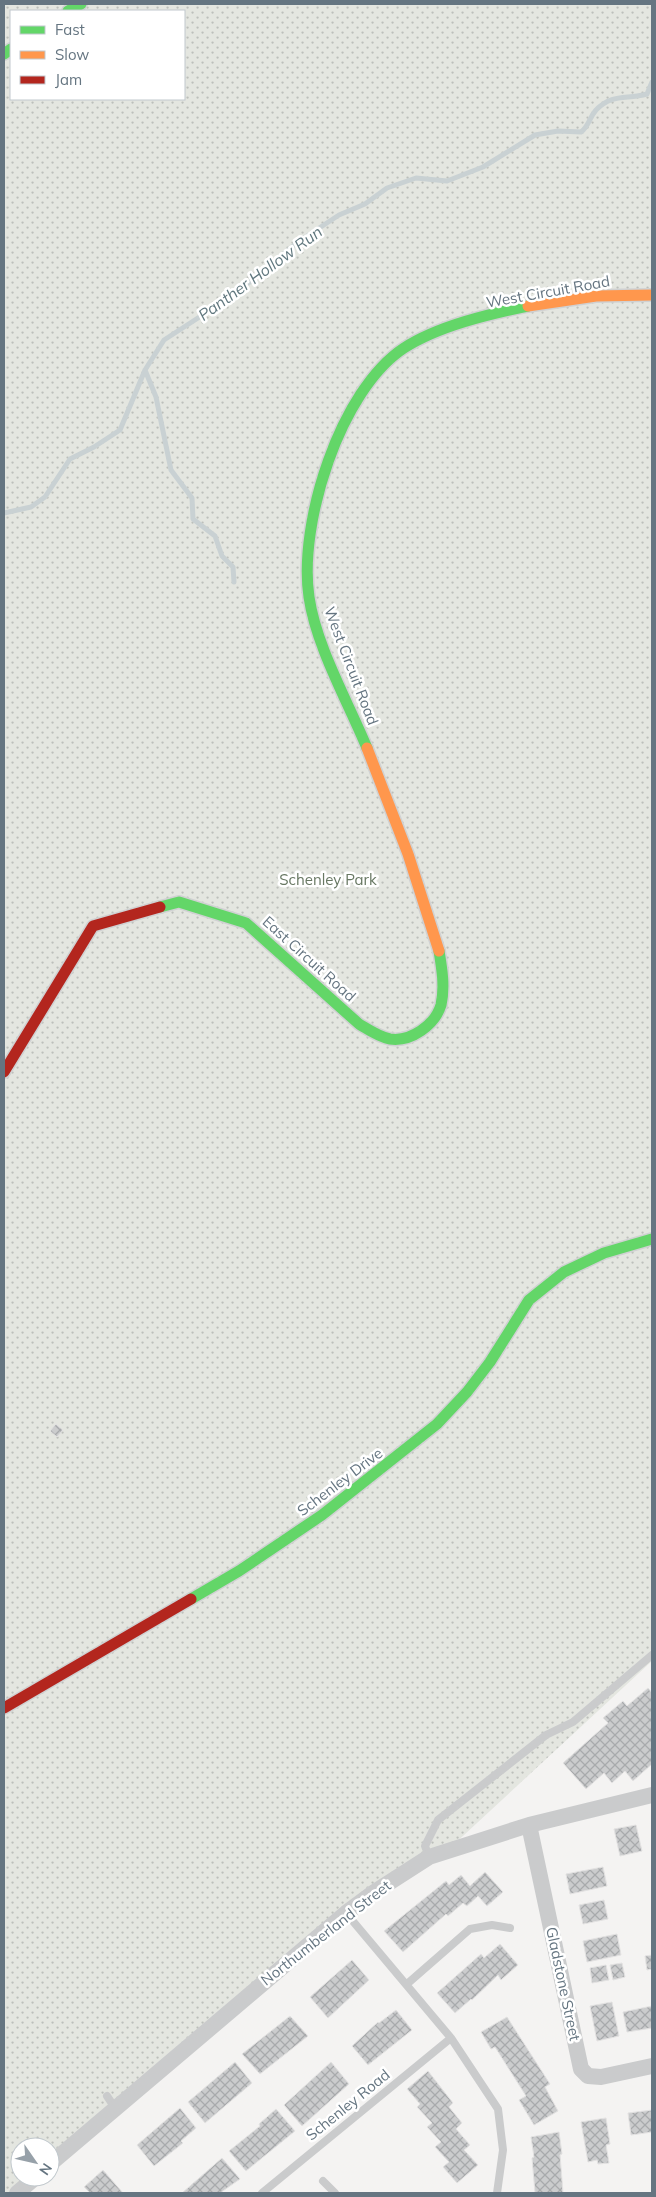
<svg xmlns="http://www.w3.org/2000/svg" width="656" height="2197" font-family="Mulish,sans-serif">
  <defs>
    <pattern id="park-dots" width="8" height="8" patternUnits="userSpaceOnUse" patternTransform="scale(1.25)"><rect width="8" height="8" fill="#e4e6e0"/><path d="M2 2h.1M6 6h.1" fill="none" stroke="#bcbfbb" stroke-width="1.8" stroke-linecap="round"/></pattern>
    <pattern id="building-cross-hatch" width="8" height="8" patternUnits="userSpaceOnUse" patternTransform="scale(1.25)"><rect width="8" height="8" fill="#cbcccd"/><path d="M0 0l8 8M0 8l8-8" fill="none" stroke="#a8aaac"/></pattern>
  </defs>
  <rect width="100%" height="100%" fill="#f4f3f2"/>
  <!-- park -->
  <path fill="url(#park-dots)" fill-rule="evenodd" d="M4 4H652V1661L437 1860 346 1913 50 2164V2147H20V2177H36L17 2193H4ZM11 11H184V99H11Z"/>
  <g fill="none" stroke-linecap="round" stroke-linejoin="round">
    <!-- stream -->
    <path stroke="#c9d1d3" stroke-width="5" d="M145 370 156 397 171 470 192 498 193 519 215 536 222 556 233 567 234 582
      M4 513 31 507 45 497 70 459 94 447 120 430 145 370 164 340 235 294 298 242 339 215 365 204 387 188 416 178 447 181 483 167 535 135 558 131 581 132C589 126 589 118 596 110 613 93 626 100 647 94L652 82"/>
  </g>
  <!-- building -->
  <path fill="url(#building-cross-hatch)" stroke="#e3e2e2" d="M56 1424 63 1430 57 1437 50 1431Z
    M648 1688 652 1693V1764L633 1781 625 1771 612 1783 604 1773 586 1789 563 1763 608 1723 603 1718 623 1701 627 1706Z
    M636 1825 642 1851 620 1856 614 1829Z
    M603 1867 607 1886 570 1894 566 1874Z
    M485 1872 503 1892 487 1906 478 1896 467 1906 463 1903 448 1916 446 1914 403 1952 384 1931 446 1881 449 1885 461 1875 470 1886Z
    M604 1900 608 1919 583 1924 579 1905Z
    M617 1934 621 1955 587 1962 583 1941Z
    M500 1944 518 1965 501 1980 498 1975 472 2000 471 1999 455 2013 437 1993 481 1954 484 1958Z
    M652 1955V1969L647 1970 645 1956Z
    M352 1960 369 1980 328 2018 310 1997Z
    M622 1963 625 1977 613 1980 610 1965Z
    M606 1965 609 1980 592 1983 590 1968Z
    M612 2002 619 2036 597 2041 590 2006Z
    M652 2006V2028L627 2032 623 2012Z
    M396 2010 412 2030 368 2065 352 2046 378 2022 379 2023Z
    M290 2016 308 2036 260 2074 242 2054Z
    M507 2017 550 2084 545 2087 558 2111 534 2125 519 2100 526 2096 495 2047 491 2049 481 2032Z
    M235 2062 252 2083 205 2123 188 2102Z
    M331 2062 349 2084 302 2126 284 2105Z
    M428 2071 453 2103 449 2107 462 2123 456 2129 470 2145 464 2150 478 2165 457 2183 443 2167 449 2162 435 2147 441 2142 427 2127 432 2123 417 2107 420 2104 407 2089Z
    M180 2108 196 2128 181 2141 183 2143 154 2166 137 2145Z
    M276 2109 295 2131 246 2171 229 2151 260 2126 259 2124Z
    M652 2110V2132L631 2135 628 2113Z
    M606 2118 610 2144 606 2145 609 2163 598 2164 597 2160 588 2162 581 2122Z
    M559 2132 562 2154 560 2155 563 2193H535L532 2158 534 2157 531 2137Z
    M222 2158 240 2179 220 2193H182Z
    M103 2170 123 2193H90L84 2187Z"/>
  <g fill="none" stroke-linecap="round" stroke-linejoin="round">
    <!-- fast casing -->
    <g stroke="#d0d1d2" stroke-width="14">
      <path id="fast" d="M68 11 81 4
        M4 54 11 49
        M367 748C348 702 316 646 309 597 298 524 340 390 404 348 438 326 489 314 528 306
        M160 907 179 902 246 923 359 1024C369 1030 379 1037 390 1039 411 1042 435 1025 441 1005 445 987 442 969 439 951
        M191 1599 239 1571 322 1515 437 1424 467 1392 490 1362 529 1300 564 1272 604 1253 652 1239"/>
    </g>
    <!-- slow casing -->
    <g stroke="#d0d1d2" stroke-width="14">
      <path id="slow" d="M528 306 596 296 652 295
        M367 748 408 854 439 951"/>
    </g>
    <!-- jam casing -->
    <g stroke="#d0d1d2" stroke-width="14">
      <path id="jam" d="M4 1072 93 926 160 907
        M4 1708 191 1599"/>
    </g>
    <!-- lane -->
    <path stroke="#cacbcc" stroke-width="8" d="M429 1857 425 1846 438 1820 546 1735 573 1722 652 1655
      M346 1913 451 2038 498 2109 503 2150 497 2193
      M407 1984 470 1929 492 1925 510 1928
      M107 2096 115 2108
      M323 2181 335 2193
      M262 2193 451 2038"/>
    <!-- street -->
    <path stroke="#cacbcc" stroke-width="16" d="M529 1825 581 2069 588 2076 601 2077 652 2066
      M50 2164 346 1913 373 1893 429 1857 529 1825 652 1795
      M17 2193 36 2177"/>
    <!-- fast -->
    <use href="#fast" stroke="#63d668" stroke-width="11"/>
    <!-- slow -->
    <use href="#slow" stroke="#ff974d" stroke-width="11"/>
    <!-- jam -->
    <use href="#jam" stroke="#b3261e" stroke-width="11"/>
  </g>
  <g text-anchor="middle" stroke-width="5" stroke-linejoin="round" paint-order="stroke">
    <!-- street labels -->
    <g font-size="15" fill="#657581" stroke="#fff">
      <text transform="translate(548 292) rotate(-10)" y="5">West Circuit Road</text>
      <text transform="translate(351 666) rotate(69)" y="5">West Circuit Road</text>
      <text transform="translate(309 959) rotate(42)" y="5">East Circuit Road</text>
      <text transform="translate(340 1482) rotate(-37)" y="5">Schenley Drive</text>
      <text transform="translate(326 1933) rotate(-38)" y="5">Northumberland Street</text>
      <text transform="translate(563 1984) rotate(78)" y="5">Gladstone Street</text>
      <text transform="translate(348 2105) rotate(-39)" y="5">Schenley Road</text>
    </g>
    <!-- park labels -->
    <g font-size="15" fill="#687863" stroke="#fff">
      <text x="328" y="885">Schenley Park</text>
    </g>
    <!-- water labels -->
    <g font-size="16" font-style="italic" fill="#60777e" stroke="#fff">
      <text transform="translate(260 273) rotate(-36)" y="6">Panther Hollow Run</text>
    </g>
  </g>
  <!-- border -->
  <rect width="656" height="2197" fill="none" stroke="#657581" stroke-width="10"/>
  <!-- legend -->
  <rect x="10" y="10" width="175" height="90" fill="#ffffff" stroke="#c1c8cd"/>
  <rect x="20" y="26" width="25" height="8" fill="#63d668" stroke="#c1c8cd"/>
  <text x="55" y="35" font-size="15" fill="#657581">Fast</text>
  <rect x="20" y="51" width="25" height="8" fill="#ff974d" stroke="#c1c8cd"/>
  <text x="55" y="60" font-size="15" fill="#657581">Slow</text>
  <rect x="20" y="76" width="25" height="8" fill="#b3261e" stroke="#c1c8cd"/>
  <text x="55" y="85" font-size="15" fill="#657581">Jam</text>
  <!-- north arrow -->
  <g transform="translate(35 2162) rotate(124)"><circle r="24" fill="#ffffff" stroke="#c1c8cd"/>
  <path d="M0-4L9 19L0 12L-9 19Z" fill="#97a1a9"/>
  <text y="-8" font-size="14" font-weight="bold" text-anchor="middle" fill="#657581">N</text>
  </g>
</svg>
